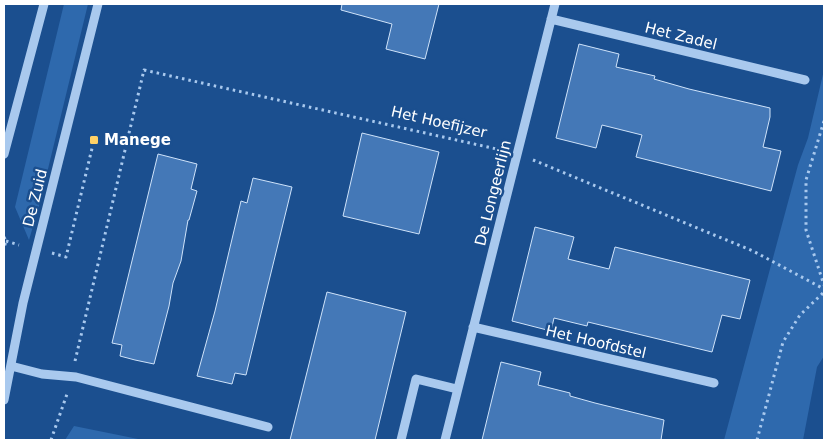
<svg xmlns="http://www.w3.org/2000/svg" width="828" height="444" font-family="'DejaVu Sans',sans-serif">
  <rect width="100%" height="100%" fill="#1b4f8f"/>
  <!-- green -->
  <path fill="#2e69ad" d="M64 4H88L39 206 29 240 15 207Z
    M824 70V356L817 367 803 440H724L798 165 808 138Z
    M74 426 143 440H65Z"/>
  <!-- building -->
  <path fill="#4478b7" stroke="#cfe3fa" d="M342 4H439L425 59 386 49 392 24 341 10Z
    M579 44 619 54 616 67 655 76 654 79 689 89 770 108V117L763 147 781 151 771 191 636 157 642 135 602 125 596 148 556 138Z
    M362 133 439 152 419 234 343 216Z
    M158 154 197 164 191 189 197 191 189 220H188L181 261 173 283 169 306 154 364 135 360 120 356 122 345 112 343Z
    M253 178 292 187 246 375 235 373 232 384 197 376 215 311 241 201 247 203Z
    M535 227 574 237 568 259 609 269 615 247 750 280 740 319 722 315 712 352 588 322 587 326 554 318 551 331 512 321Z
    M327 292 406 312 375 440H290Z
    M501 362 541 372 538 385 570 393V396L595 403 664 420 661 440H482Z"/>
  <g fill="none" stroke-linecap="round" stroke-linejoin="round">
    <!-- path -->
    <path stroke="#a9c9ee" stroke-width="3" stroke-dasharray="2.5 4" stroke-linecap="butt" d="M824 121 806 180V230L824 285
      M533 160 753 251 824 289
      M4 237 6 241 4 248
      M6 241 19 245
      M52 253 66 257 94 140
      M75 361 144 70 501 150
      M51 440 67 394
      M757 440 783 342 800 315 824 292"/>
    <!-- minor -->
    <path stroke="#a9c9ee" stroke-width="9" d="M551 19 805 80
      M4 154 44 4
      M473 327 714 383
      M11 366 42 374 76 377 268 427
      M4 400 23 303 98 4
      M401 440 416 379 457 389
      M445 440 555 4"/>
  </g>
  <!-- markers -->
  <rect fill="#ffd166" stroke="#1b4f8f" stroke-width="2" x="89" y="135" width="10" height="10" rx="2.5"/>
  <g text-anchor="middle" stroke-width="5" stroke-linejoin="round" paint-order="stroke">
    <!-- street labels -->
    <g font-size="15" fill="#fff" stroke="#1b4f8f">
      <text transform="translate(681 36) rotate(14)" y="5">Het Zadel</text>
      <text transform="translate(439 122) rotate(13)" y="5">Het Hoefijzer</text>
      <text transform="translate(493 193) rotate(-76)" y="5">De Longeerlijn</text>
      <text transform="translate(35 198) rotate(-76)" y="5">De Zuid</text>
      <text transform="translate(596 342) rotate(13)" y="5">Het Hoofdstel</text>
    </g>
    <!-- poi labels -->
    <g font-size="15" font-weight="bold" fill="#fff" stroke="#1b4f8f" text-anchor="start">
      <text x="104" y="145">Manege</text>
    </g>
  </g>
  <!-- border -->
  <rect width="828" height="444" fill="none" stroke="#ffffff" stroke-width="10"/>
</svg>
